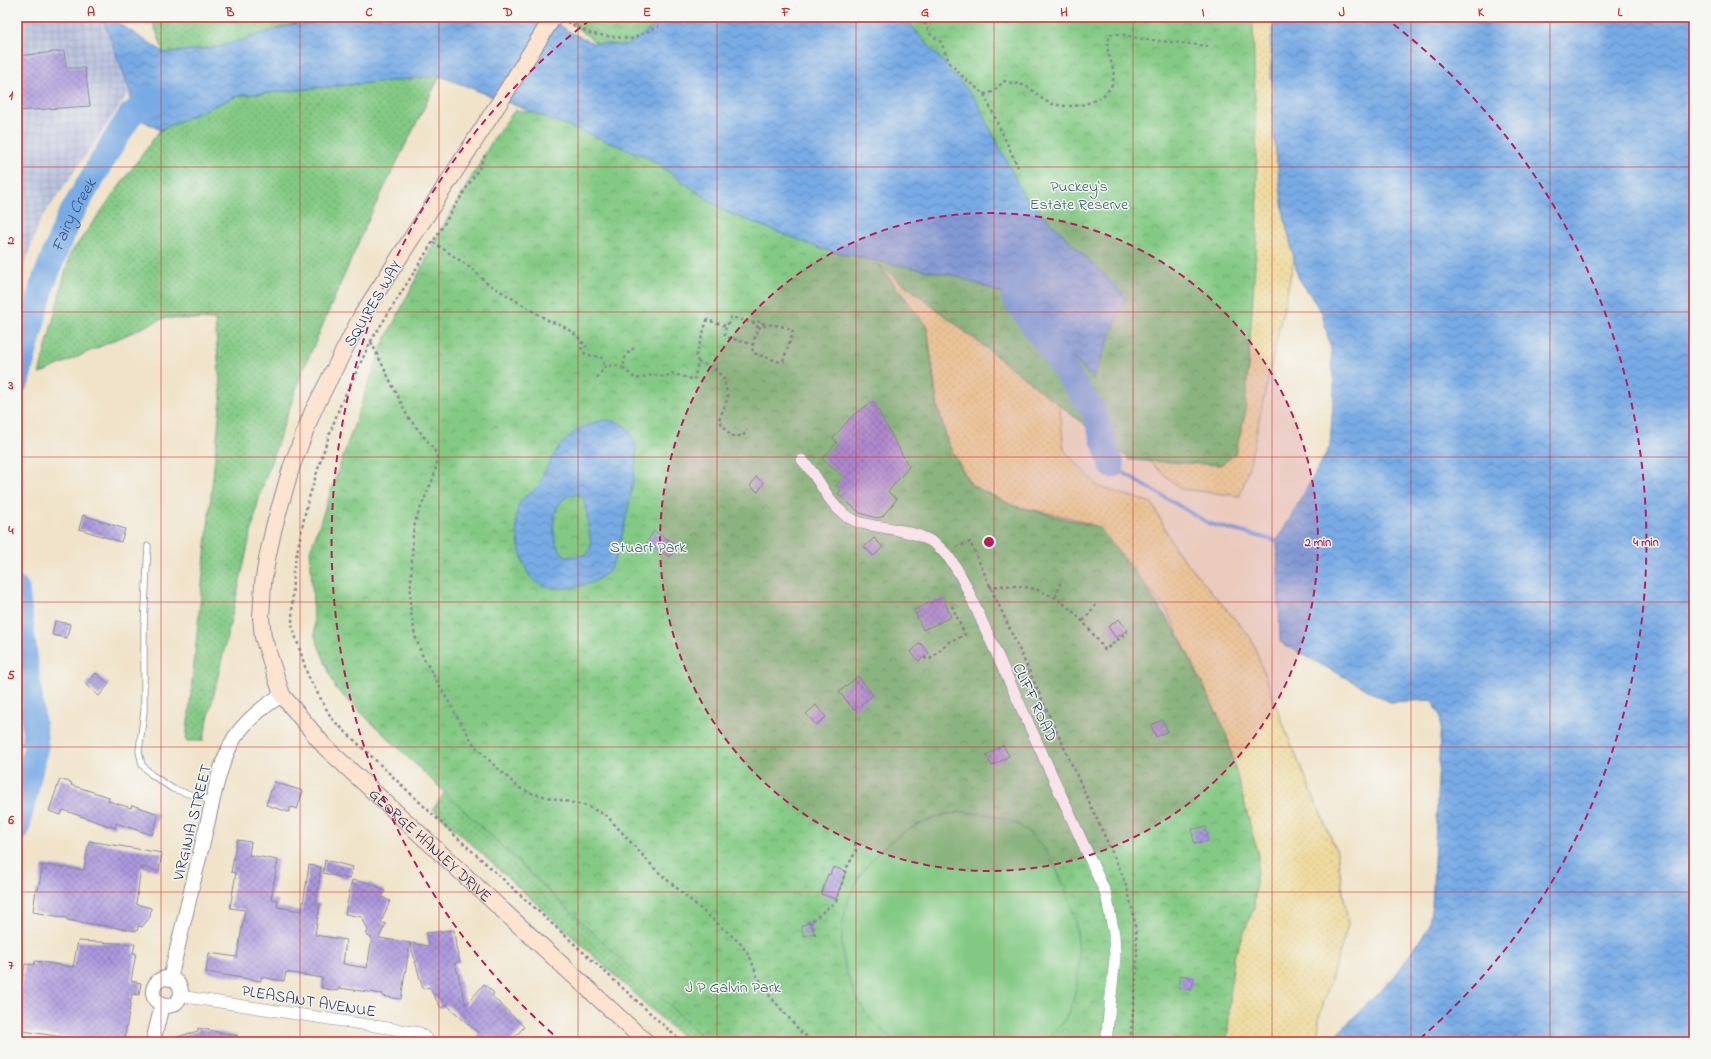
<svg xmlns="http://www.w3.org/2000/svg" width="1711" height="1059" font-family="'Indie Flower',sans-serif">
  <defs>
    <pattern id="industrial-grid" width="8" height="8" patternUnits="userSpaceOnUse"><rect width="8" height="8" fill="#bcc3de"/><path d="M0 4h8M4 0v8" fill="none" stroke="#a1a8c1"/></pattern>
    <pattern id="grass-dots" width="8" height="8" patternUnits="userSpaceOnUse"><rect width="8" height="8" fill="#83c984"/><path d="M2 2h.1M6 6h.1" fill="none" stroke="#6aa46f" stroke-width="1.8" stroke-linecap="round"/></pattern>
    <pattern id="sand-dots" width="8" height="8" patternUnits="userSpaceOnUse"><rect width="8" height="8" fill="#eeda9e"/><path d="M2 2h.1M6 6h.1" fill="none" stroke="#ccbb8a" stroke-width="1.8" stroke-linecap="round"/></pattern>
    <pattern id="park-crowns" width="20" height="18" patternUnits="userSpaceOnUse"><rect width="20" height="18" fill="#83c984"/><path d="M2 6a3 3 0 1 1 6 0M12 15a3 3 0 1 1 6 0" fill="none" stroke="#6aa46f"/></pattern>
    <pattern id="water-waves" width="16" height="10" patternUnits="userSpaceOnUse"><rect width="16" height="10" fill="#78aae4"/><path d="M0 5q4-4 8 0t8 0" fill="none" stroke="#628bbc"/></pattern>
    <pattern id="building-cross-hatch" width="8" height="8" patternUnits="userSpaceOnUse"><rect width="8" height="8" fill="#ab97dc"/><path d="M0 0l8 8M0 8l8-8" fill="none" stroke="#8a7cb6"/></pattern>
  </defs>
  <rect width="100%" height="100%" fill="#f6f6f2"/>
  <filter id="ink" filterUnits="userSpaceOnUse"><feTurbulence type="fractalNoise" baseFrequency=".025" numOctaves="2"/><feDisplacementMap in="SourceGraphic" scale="8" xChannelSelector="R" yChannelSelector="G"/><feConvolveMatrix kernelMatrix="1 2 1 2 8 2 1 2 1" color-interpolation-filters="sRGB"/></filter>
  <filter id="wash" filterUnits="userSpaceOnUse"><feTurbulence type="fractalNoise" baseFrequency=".012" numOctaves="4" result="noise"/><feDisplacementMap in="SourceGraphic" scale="16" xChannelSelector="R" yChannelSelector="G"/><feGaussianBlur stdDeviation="0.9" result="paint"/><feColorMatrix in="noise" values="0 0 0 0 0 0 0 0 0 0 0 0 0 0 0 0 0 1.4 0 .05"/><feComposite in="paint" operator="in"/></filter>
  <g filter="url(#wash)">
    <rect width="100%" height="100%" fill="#f0e3c9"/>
    <!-- industrial -->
    <path fill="url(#industrial-grid)" d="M17 17H101L130 91 40 221 17 287Z"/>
    <!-- grass -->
    <path fill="url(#grass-dots)" stroke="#4f7c71" d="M151 17H316L219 47 164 53Z
      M440 76 370 216 301 375 260 494 203 741H186L221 398 215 320 164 318 39 374 70 254 160 130 237 96Z
      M470 756 797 1042H687L433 809Z"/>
    <!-- sand -->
    <path fill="url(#sand-dots)" stroke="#84847e" d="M1220 17H1281L1270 69 1299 237 1249 467 1240 496 1181 489 1129 444Z
      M876 261 1053 340 1064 450 1099 487 1152 503 1176 550 1251 638 1286 732 1337 852 1348 925 1319 1017 1318 1042H1227L1233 959 1254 907 1258 855 1225 730 1167 611 1116 550 1099 527 1068 517 1014 506 971 485 948 444 937 404 927 327Z"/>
    <!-- park -->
    <path fill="url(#park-crowns)" stroke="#4f7c71" d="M576 17H1253L1258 220 1245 415 1235 454 1221 465 1130 460 878 264 927 327 937 404 948 444 971 485 1014 506 1099 527 1141 580 1178 635 1225 730 1258 855 1254 907 1233 959 1227 1042H708L336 689 315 637 310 551 381 348 436 239 494 138 515 110 537 113 649 158 726 212 822 249 875 260 572 24Z"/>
    <!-- pitch -->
    <path fill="#83c984" stroke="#4f7c71" d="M961 812C982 814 1005 815 1023 828 1077 868 1106 998 1044 1042H896C881 1030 868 1018 859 1002 811 917 870 824 961 812Z"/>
    <!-- water -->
    <path fill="url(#water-waves)" stroke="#4a6ca1" fill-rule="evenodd" d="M102 17H109L165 53 219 47 316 17H549L568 31 593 43 627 45 669 17H904L976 100 1024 196 1126 297 1093 379 1014 298 956 276 876 261 822 249 726 212 649 158 440 76 237 96 160 130 131 114 130 91Z
      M1275 17H1694V1042H1329L1395 976 1428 928 1432 906 1441 717 1432 700 1390 702 1280 642 1277 541 1330 447 1334 388 1331 349 1322 313 1298 277 1283 211 1273 127 1271 43Z
      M606 420C619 421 629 426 633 439 636 445 636 454 636 460 634 480 621 554 610 569 599 584 572 590 555 588 545 587 534 583 529 575 520 560 513 523 518 507 521 496 531 495 538 486 542 480 544 473 547 467 561 441 575 425 606 420ZM577 494 584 499 585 503 591 545 590 550 585 555 568 557C546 547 549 494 577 494Z"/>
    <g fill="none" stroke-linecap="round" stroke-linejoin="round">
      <!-- stream -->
      <path stroke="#78aae4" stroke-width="4" d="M1112 466 1210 524 1277 541
        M17 742 36 746"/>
      <!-- river -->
      <g stroke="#78aae4" stroke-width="25">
        <path d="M1031 269 1014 298 1094 412 1112 466"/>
        <path id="s1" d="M17 381 42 286 68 219 109 149 131 114 160 95"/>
        <path d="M17 589 36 746 17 829"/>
      </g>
    </g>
    <g id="blocks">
      <!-- building -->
      <path fill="url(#building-cross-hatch)" d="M64 51 66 68H85L90 106 17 111V56Z
        M873 401 909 467 888 492 897 499 882 517 876 518 860 513 838 494 841 490 836 486 843 477 822 459 837 442 833 438 852 416Z
        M756 477 764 483 758 492 750 486Z
        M83 515 125 529 121 542 79 529Z
        M654 531 677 545 670 557 646 543Z
        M874 538 883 547 874 556 864 547Z
        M943 597 951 617 923 630 914 610Z
        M1119 619 1127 630 1116 638 1108 627Z
        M55 621 70 624 67 638 52 635Z
        M920 643 929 653 919 661 911 652Z
        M96 673 109 684 99 696 86 685Z
        M858 676 873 695 854 710 839 692Z
        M816 705 826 717 816 725 806 714Z
        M1162 720 1168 731 1156 737 1151 725Z
        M1003 745 1009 756 992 766 986 755Z
        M60 779 72 783 71 785 109 797 108 801 131 808 132 805 159 814 152 835 116 823 115 828 63 810 61 815 49 811Z
        M274 782 303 791 297 809 291 807 289 812 266 805Z
        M1206 827 1208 841 1194 843 1192 829Z
        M237 840 251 842 249 855 278 860 271 899 278 900 277 907 302 911 309 865 321 867 316 903 320 904 315 935 346 940 343 964 367 968 372 938 366 935 368 930 362 917 345 914 352 880 370 883 385 891 382 897 390 901 381 922 386 924 379 938 410 943 401 999 382 996 383 994 339 988 338 991 321 988 322 978 286 972 284 981 261 977V981L206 972 209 953 237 957 245 910 230 908 236 873 231 872Z
        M89 841 162 853 159 871 141 867 136 904 151 908 150 917 142 927 138 926 137 931 67 920V918L33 912 36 889 38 890 43 865 84 870Z
        M325 860 353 867 349 879 323 873Z
        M833 867 846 871 836 899 821 894 828 874 830 875Z
        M810 922 814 933 804 936 801 926Z
        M454 930 456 948 460 962 455 963 466 1005 484 984 494 993 492 996 524 1027 510 1042H471L479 1034 447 1005 441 1008 429 987 423 989 410 943 429 946 426 933Z
        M78 941 135 944 133 953H136L131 981 141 983 139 995 132 994 124 1042H94L17 1030V990L20 991 25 964 34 965 35 961 73 967Z
        M1181 975 1194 978 1191 990 1179 988Z
        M198 1028 238 1036 237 1042H171L170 1039 198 1031Z"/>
    </g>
  </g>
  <g filter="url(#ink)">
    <use href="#blocks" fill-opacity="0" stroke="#868994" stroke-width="1"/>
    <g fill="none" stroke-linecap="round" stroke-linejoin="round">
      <!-- service casing -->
      <g stroke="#868994" stroke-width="7">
        <path id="service" d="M148 546 144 627V711L139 751 142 765 152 775 173 789 212 801"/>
      </g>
      <!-- minor casing -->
      <g stroke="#868994" stroke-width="12">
        <path id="minor" d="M802 460C819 476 826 501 845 515 856 523 869 525 882 527 929 535 943 541 965 584L1106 894 1114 934 1115 958 1106 1042
          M180 996 420 1033 430 1042"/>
      </g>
      <!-- tertiary casing -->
      <g stroke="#868994" stroke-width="16">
        <path id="tertiary" d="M153 992a14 14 0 1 1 28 0a14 14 0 1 1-28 0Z
          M170 979C182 930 193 882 205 833 213 802 218 765 235 737 247 719 264 706 282 695
          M153 1042 162 1005"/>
      </g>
      <!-- secondary casing -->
      <g stroke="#868994" stroke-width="18">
        <g id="secondary">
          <path id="s2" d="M553 17 499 103 362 315 313 411 291 468 274 527 268 554 263 583 261 618 263 637 282 695 325 747 646 1042"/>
        </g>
      </g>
      <!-- path -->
      <path stroke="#868994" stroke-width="2.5" stroke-dasharray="3 3" stroke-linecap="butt" d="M922 17 930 34 941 42 949 62 964 78 984 94 1018 167
        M567 21 572 17
        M567 22 592 34 631 39 658 27 659 17
        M984 94 993 92 1004 81C1011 83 1019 83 1025 86 1034 89 1041 101 1053 104 1071 110 1108 103 1113 81 1117 62 1101 54 1111 34H1120L1142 39 1208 46
        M485 155 479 168 371 341 340 406 326 444 307 504 293 572 292 625 308 676 332 719 449 830 682 1042
        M433 242 471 268 487 283 551 322C566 325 577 335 587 347
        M758 327 762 328C769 321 782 327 791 329L793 332 783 361 780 362 753 353C751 344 758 335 757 322L762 321 764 325
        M582 341C578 357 591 355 601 357L605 367
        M371 342 408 417 434 449 437 456V463L434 476 416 519 413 533 410 606 415 636 423 657 459 720 475 746 493 764 519 788 534 794 587 806 607 816 656 870 741 944 751 959 757 976 769 995 801 1032 814 1042
        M754 345 727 337 725 335 724 332 731 317 757 324
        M634 348 626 355 623 368 636 379 651 375 665 377 672 373 694 380 698 362 713 367 724 379 728 397 719 420 731 436H743L747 430
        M698 362 696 356 707 320 726 326
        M597 378 605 367 614 365 623 368
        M956 547 970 542 1122 874C1145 935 1136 979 1130 1042
        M989 587C1047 579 1074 607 1105 650L1127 632
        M1056 597 1061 580
        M1083 621 1096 605
        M924 658 930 659 949 642 965 635 951 604
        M811 921 815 934 812 935
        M807 923 812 921 837 900 846 869 856 851 855 841"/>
      <!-- service -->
      <use href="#service" stroke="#fff" stroke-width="5.5"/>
      <!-- minor -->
      <use href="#minor" stroke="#fff" stroke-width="11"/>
      <!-- tertiary -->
      <use href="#tertiary" stroke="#fff" stroke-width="14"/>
      <!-- secondary -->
      <use href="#secondary" stroke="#fde4d1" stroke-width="16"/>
    </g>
  </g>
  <!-- grid -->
  <path fill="none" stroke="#d62828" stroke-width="1" stroke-opacity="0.55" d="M161 17V1042M300 17V1042M439 17V1042M578 17V1042M717 17V1042M856 17V1042M994 17V1042M1133 17V1042M1272 17V1042M1411 17V1042M1550 17V1042M17 167H1694M17 312H1694M17 457H1694M17 602H1694M17 747H1694M17 892H1694"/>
  <!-- distance rings -->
  <circle cx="989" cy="542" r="329" fill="#c2185b" fill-opacity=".12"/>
  <g fill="none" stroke="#c2185b" stroke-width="2" stroke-dasharray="7 5">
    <circle cx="989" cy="542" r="329"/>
    <path d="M562 1042A657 657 0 0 1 594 17M1384 17A657 657 0 0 1 1416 1042"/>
  </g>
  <g text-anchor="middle" stroke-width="3" stroke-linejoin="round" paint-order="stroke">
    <!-- park labels -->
    <g font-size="16" fill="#3a5d69" stroke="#f6f6f2">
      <text x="1079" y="191">Puckey's<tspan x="1079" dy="18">Estate Reserve</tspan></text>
      <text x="648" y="552">Stuart Park</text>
      <text x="733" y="992">J P Galvin Park</text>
    </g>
    <!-- street labels -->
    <g font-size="16" fill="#1b2f5e" stroke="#f6f6f2">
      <text transform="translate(372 303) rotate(-59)" y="6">SQUIRES WAY</text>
      <text transform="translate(1036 702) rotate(65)" y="6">CLIFF ROAD</text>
      <text transform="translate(191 822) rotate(-76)" y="6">VIRGINIA STREET</text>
      <text dy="6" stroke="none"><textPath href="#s2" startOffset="968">GEORGE HANLEY DRIVE</textPath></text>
      <text transform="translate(309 1000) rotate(9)" y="6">PLEASANT AVENUE</text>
    </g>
    <!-- water labels -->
    <g font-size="17" font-style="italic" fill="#375486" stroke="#f6f6f2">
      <text dy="6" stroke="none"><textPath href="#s1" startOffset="176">Fairy Creek</textPath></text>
    </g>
  </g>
  <circle cx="989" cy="542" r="6" fill="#c2185b" stroke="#f6f6f2" stroke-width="2"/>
  <g font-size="12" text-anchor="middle" font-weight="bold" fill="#c2185b" stroke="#f6f6f2" stroke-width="3" stroke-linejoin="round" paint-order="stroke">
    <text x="1318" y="546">2 min</text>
    <text x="1646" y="546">4 min</text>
  </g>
  <!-- margin -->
  <rect width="1711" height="1059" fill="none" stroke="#f6f6f2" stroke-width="44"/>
  <rect x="22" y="22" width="1667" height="1015" fill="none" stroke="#d62828" stroke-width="1.5"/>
  <g font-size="13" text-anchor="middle" font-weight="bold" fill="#d62828">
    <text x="91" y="16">A</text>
    <text x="230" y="16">B</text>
    <text x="369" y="16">C</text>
    <text x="508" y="16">D</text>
    <text x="647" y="16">E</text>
    <text x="786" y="16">F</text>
    <text x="925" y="16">G</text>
    <text x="1064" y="16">H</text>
    <text x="1203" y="16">I</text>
    <text x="1342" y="16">J</text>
    <text x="1481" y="16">K</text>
    <text x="1620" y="16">L</text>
    <text x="11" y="99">1</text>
    <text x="11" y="244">2</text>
    <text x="11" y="389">3</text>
    <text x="11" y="534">4</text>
    <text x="11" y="679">5</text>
    <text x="11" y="824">6</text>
    <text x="11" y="969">7</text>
  </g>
</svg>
